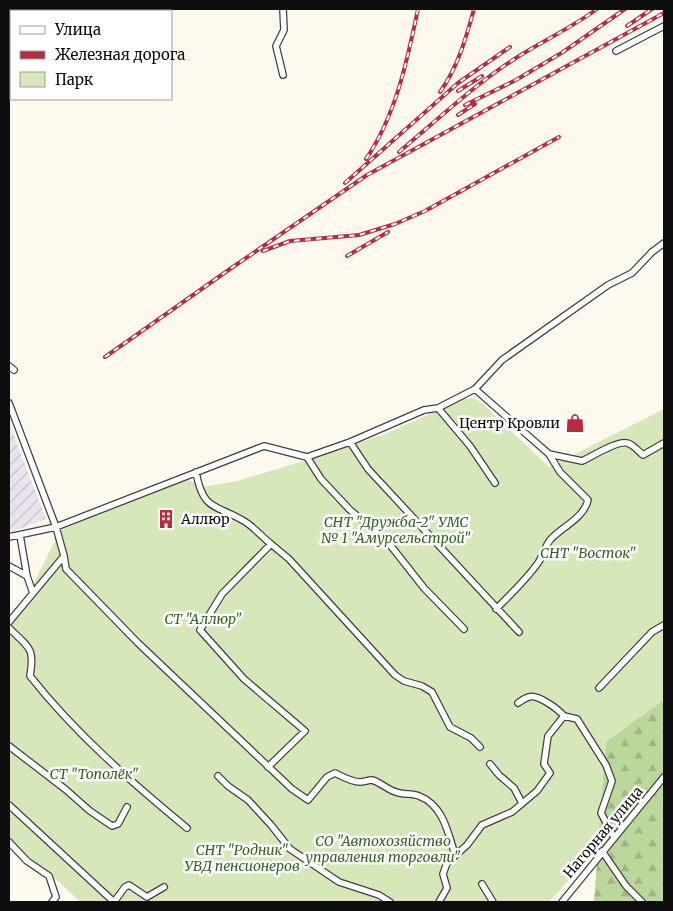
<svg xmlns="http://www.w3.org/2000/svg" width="673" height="911" font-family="Merriweather,serif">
  <defs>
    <pattern id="industrial-furrows" width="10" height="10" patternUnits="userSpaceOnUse" patternTransform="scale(1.25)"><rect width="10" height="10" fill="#eae2ec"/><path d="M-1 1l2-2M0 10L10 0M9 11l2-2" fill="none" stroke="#c8c1c9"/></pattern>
    <pattern id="forest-firs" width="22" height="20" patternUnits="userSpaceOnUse" patternTransform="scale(1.25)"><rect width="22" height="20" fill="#bbd799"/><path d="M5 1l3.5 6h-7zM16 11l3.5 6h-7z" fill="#a0b783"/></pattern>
  </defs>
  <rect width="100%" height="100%" fill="#fef9ee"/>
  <!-- industrial -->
  <path fill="url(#industrial-furrows)" d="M9 9H145L138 11H11V56L9 57Z
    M9 423 46 519 9 533Z"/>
  <!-- green -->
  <path fill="#d6e7b9" d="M474 398 484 405 549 467 664 409V758L585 855 569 880 549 902H80C58 879 32 861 9 839V625L31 598 28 594 60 531 96 514 186 479 202 487 237 481 317 457 385 434 462 399Z"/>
  <!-- forest -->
  <path fill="url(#forest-firs)" d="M664 700V902H594L606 742Z"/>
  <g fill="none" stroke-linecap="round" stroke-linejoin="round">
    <!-- minor casing -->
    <g stroke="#404040" stroke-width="8">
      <path id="minor" d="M283 9 284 30 276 46 283 75
        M616 51 664 26
        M9 366 14 370
        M475 389 549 454 560 472 588 500C584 518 562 527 551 539 545 545 543 556 538 563 526 580 511 594 496 609
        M9 403 56 527 64 556 9 622
        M438 408 470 446 495 483
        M350 442 368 469 519 632
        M549 454 582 461C591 457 618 440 627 443 633 444 638 451 643 455L664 443
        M307 457 321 479 350 510 387 541 424 588 464 629
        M196 472C203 511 215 504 244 521 254 527 262 537 271 544
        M20 535 27 576
        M9 537 56 527 264 446 307 457 350 442 424 410 438 408 475 389 502 360 608 285 632 273 652 252 664 243
        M64 556 66 569 138 643 292 789 308 800 327 777 335 773C343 777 352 782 360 782 364 782 368 780 372 780 380 782 388 790 396 792 403 795 412 793 419 796 443 805 448 832 455 855
        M9 566 27 576 33 593
        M9 628C29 648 35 647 30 676 75 733 131 782 187 828
        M599 688 652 632 664 625
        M518 703C521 701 525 698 529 697 538 694 558 709 564 716
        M9 746 65 789 90 811 112 826 118 824 127 807
        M490 764 499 775 514 788 522 803
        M268 767 305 731 244 679 200 630 222 594 271 544 289 559 395 675 404 681 422 686 432 692 450 727 471 738 480 747
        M218 776 228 786 248 800 271 825 290 849 339 882 379 895 390 902
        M9 805 114 902
        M9 842 27 861 49 876 56 897 52 902
        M602 851 626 886 642 902
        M482 884 493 902
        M114 902 125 887 129 885 147 897 164 887
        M439 902 447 888 443 874 447 863 467 845 482 825 512 812 537 791 550 773 544 764 548 736 564 716 577 719 606 765 612 781 601 813 614 837
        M562 902 664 777"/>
    </g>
    <!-- minor -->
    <use href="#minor" stroke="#fff" stroke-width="5.5"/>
    <!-- rail casing -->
    <g stroke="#b72c40" stroke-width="4">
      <path id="rail" d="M627 26 652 9
        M458 91 482 76
        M440 92C458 67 466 38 474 9
        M465 105 516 80 563 52 625 9
        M458 115 475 104
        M399 152C436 121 475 84 516 58 543 41 571 28 597 9
        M366 159C396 115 407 61 418 9
        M345 183 458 83 510 47
        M263 251 290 241 359 235 395 224 425 211 559 137
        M347 256 388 232
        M105 357 230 269 367 175 664 13"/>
    </g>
    <!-- rail -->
    <use href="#rail" stroke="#fff" stroke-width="2" stroke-dasharray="5.5" stroke-linecap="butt"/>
  </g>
  <!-- icons -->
  <defs>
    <g id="shop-bare" transform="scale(1.5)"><path d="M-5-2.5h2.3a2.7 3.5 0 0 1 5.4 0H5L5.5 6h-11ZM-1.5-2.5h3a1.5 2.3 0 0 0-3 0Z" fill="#b72c40" stroke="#fff" stroke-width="2.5" paint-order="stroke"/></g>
    <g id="building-bare" transform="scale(1.5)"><path d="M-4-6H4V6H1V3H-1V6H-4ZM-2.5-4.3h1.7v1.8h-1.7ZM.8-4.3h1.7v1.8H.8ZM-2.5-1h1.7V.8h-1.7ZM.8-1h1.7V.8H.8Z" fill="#b72c40" stroke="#fff" stroke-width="2.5" paint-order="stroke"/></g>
  </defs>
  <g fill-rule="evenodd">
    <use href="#shop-bare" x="575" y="423"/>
    <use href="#building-bare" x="166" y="519"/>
  </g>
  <g text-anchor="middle" stroke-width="5" stroke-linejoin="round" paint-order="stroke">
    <!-- poi labels -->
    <g font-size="14" fill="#0d0d0d" stroke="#fff" text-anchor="end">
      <text x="560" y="428">Центр Кровли</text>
      <text x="181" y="524" text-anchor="start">Аллюр</text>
    </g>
    <!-- park labels -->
    <g font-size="14" font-style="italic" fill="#356221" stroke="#fff">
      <text x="396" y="527">СНТ "Дружба-2" УМС<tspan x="396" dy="16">№ 1 "Амурсельстрой"</tspan></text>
      <text x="588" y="558">СНТ "Восток"</text>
      <text x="203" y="624">СТ "Аллюр"</text>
      <text x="94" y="779">СТ "Тополёк"</text>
      <text x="383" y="846">СО "Автохозяйство<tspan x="383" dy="16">управления торговли"</tspan></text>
      <text x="242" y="855">СНТ "Родник"<tspan x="242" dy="16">УВД пенсионеров</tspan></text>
    </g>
    <!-- street labels -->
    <g font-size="14" fill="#0d0d0d" stroke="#fff">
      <text transform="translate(603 832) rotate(-50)" y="5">Нагорная улица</text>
    </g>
  </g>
  <!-- border -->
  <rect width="673" height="911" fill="none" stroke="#0d0d0d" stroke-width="20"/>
  <!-- legend -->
  <rect x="10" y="10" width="162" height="90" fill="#ffffff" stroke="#9e9e9e"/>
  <rect x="20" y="26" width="25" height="8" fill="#ffffff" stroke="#9e9e9e"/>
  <text x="55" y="35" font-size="15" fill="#0d0d0d">Улица</text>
  <rect x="20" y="51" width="25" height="8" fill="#b72c40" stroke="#9e9e9e"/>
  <text x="55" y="60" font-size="15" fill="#0d0d0d">Железная дорога</text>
  <rect x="20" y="72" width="25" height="15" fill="#d6e7b9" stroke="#9e9e9e"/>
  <text x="55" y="85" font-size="15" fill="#0d0d0d">Парк</text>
</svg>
